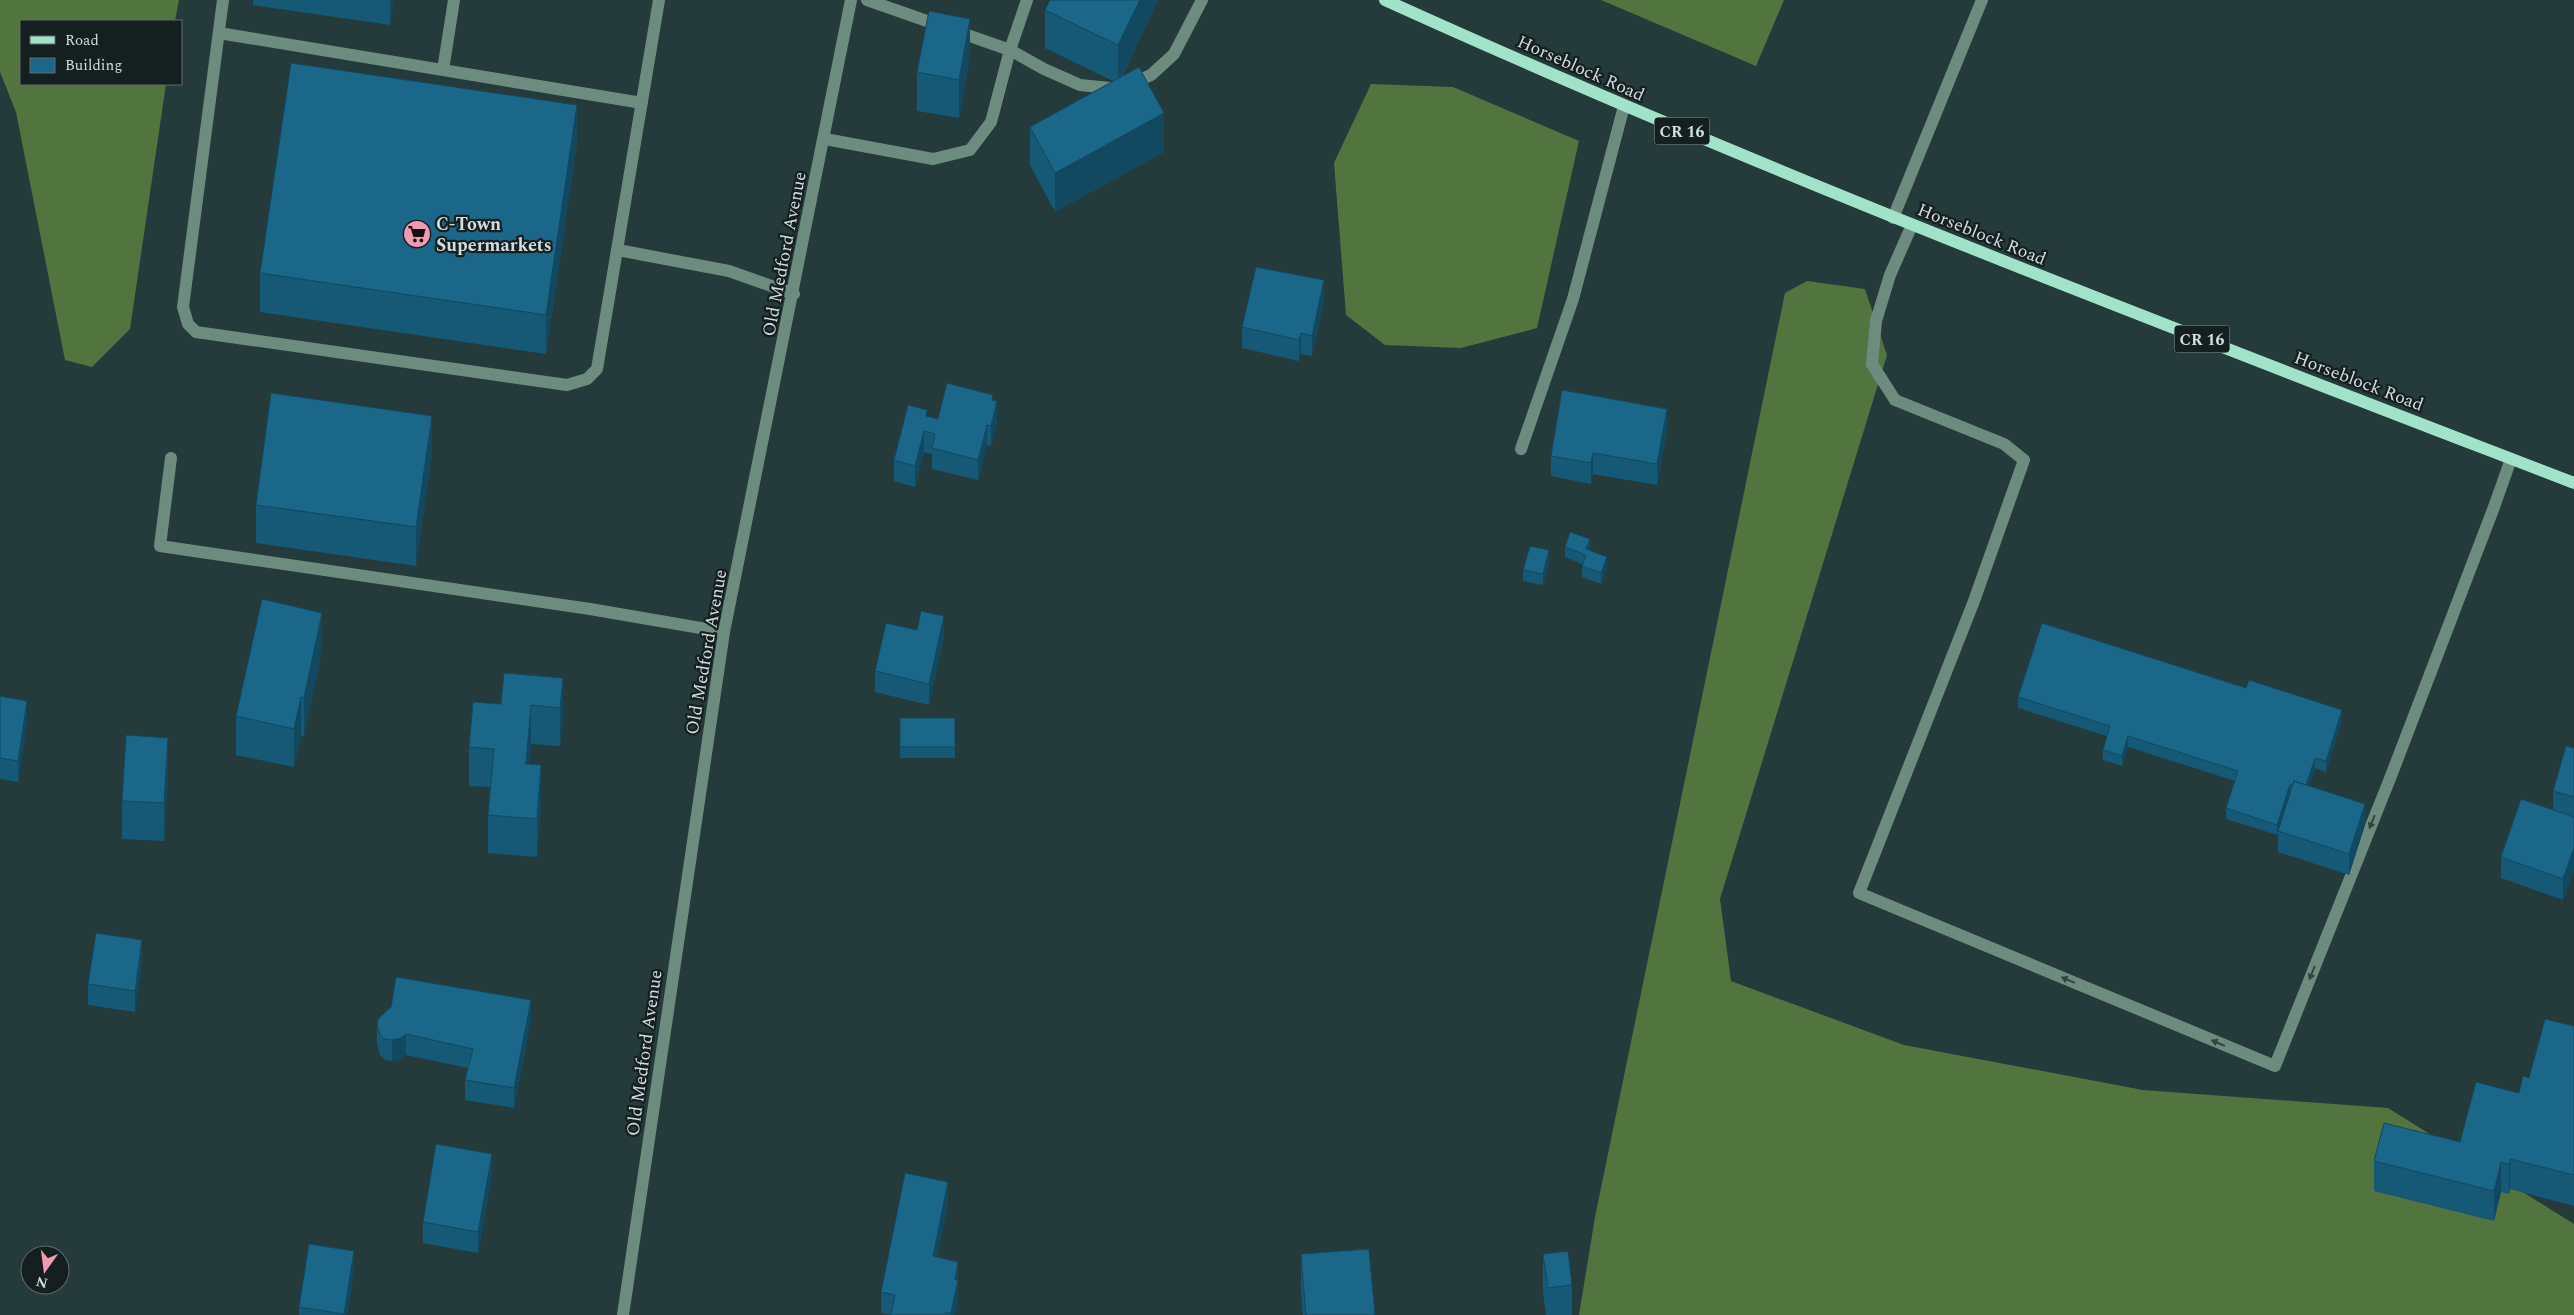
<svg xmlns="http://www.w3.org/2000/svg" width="2574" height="1315" font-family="Spectral,serif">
  <rect width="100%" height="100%" fill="#253a3b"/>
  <!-- forest -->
  <path fill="#527540" d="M0 0H179L175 21H21V84H166L130 329 92 367 65 360 16 112 0 72Z
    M1601 0H1784L1756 66Z
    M1371 84 1453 87 1579 141 1537 328 1461 348 1385 345 1346 315 1334 163Z
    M1807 281 1865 289 1887 355 1720 899 1731 981 1904 1045 2143 1090 2388 1108 2574 1224V1315H1579L1595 1217 1785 293Z"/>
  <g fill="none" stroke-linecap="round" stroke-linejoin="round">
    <!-- minor -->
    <path stroke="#6d8c7f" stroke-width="12" d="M223 0 183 307 188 324 196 332 567 385 587 379 597 369 659 0
      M867 0 1010 50 1044 69 1080 85 1120 89 1151 75 1174 54 1202 0
      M219 33 642 103
      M443 70 454 0
      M825 139 933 159 970 150 991 122 1010 50 1027 0
      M1893 218 1982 0
      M1912 225 1890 275 1876 321 1872 364 1895 400 2004 444 2024 460 1974 601 1859 893 2275 1066 2391 776 2494 507 2511 459
      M618 250 729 271 794 294
      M1521 449 1573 299 1624 106
      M171 458 160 546 590 609 724 632
      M623 1315 724 632 851 0"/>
    <!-- major -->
    <path stroke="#a1e3c8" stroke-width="12" d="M1385 0C1775 177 2175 329 2574 483"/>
  </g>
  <!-- wall -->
  <path fill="#165976" d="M253 0H394L390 25 253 5Z
    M1050 0H1158L1122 77 1164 152 1055 212 1030 165V127L1113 81 1045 48V10Z
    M970 57 959 118 917 111V72Z
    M577 144 546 354 260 312V273Z
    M1324 301 1312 356 1301 354 1299 361 1242 348V327Z
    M993 400 997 422 991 446 987 445 978 480 932 469V454L924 452 915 487 894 481V460L927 417 938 419Z
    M1667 430 1657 485 1593 474 1591 484 1551 476V456Z
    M432 455 416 566 256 543V505Z
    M1565 547 1590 550 1607 568 1601 584 1582 577V564L1565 557Z
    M1549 561 1543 585 1523 581V570Z
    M917 630 944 637 929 705 875 692V671Z
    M322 651 304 736H301L294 767 236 755V716Z
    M563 678V716L560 746 531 744 529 764 541 803 537 857 488 853V815L491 787 469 786V747L501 704Z
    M0 696 27 722 18 782 0 779Z
    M2018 697 2342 720 2326 772 2315 768 2309 786 2365 825 2349 875 2278 852V833L2277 835 2226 819V808L2235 781 2128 747 2122 766 2103 760V750L2107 736 2018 708Z
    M900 718H955V758H900Z
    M2574 748V869L2563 900 2501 878V857L2553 810V791Z
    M168 776 164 841 122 839V801Z
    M142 961 135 1012 88 1005V984Z
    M531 1021 514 1108 465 1100V1080L468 1068 406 1055 401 1059 392 1061 385 1060 380 1055 377 1044V1023Z
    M2574 1026V1206L2510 1189 2509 1194 2501 1192 2494 1221 2374 1191V1161L2460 1142 2519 1093 2529 1078Z
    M492 1175 478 1253 423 1243V1222Z
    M948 1203 937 1257 958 1262V1301L955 1315H891L881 1313V1292Z
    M1301 1254 1375 1315H1303L1301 1293Z
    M1543 1254 1572 1285V1315H1546L1543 1293Z
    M354 1272 347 1315H299V1307Z"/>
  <!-- shaded-wall -->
  <path fill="#124860" d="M390 0H394L390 25Z
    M1140 0H1158L1118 84V45Z
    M970 19V57L959 118V80Z
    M577 105V144L546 354V315Z
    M1164 113V152L1055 212V173Z
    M1324 280V301L1312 356V336Z
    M1301 333V354L1299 361V340Z
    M997 401V422L991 446V426Z
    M1667 409V430L1657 485V464Z
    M432 416V455L416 566V527Z
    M987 425V445L978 480V460Z
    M924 431V452L915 487V466Z
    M1593 453V474L1591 484V463Z
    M1590 539V550L1586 549Z
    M1549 550V561L1543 585V574Z
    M1607 557V568L1601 584V573Z
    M322 613V651L304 736V698Z
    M944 616V637L929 705V684Z
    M563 678V716L560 746V708Z
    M301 697V736L294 767V729Z
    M27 701V722L18 782V761Z
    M531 705V744L526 802V764Z
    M2342 710V720L2326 772V761Z
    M2128 736V747L2122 766V756Z
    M168 738V776L164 841V803Z
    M2315 758V768L2305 799V789Z
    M541 765V803L537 857V819Z
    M2290 784V794L2278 831 2277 835V825Z
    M2365 804V825L2349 875V854Z
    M2574 848V869L2563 900V879Z
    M142 940V961L135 1012V991Z
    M531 1000V1021L514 1108V1088Z
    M406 1034V1055L401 1059 392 1061V1040Z
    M492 1154V1175L478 1253V1232Z
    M2510 1159V1189L2509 1194V1164Z
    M2501 1162V1192L2494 1221V1191Z
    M948 1182V1203L933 1277V1256Z
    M354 1251V1272L347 1315H344Z
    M958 1262V1301L955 1315H951L955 1280Z"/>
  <!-- building -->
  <path fill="#1a6789" stroke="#124860" d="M1050 0H1140L1118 45 1045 10Z
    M929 11 970 19 959 80 917 72Z
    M291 63 577 105 546 315 260 273Z
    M1139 67 1164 113 1055 173 1030 127Z
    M1256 267 1324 280 1312 336 1301 333 1299 340 1242 327Z
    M947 383 993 395 992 400 997 401 991 426 987 425 978 460 932 448 935 434 924 431 915 466 894 460 908 405 927 410 926 416 938 419Z
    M1562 390 1667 409 1657 464 1593 453 1591 463 1551 456Z
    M271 393 432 416 416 527 256 505Z
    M1570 532 1590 539 1586 549 1607 557 1601 573 1582 566 1586 555 1565 547Z
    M1530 546 1549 550 1543 574 1523 570Z
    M262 599 322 613 304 698 301 697 294 729 236 716Z
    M921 611 944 616 929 684 875 671 886 623 917 630Z
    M2042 623 2246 688 2249 680 2342 710 2326 761 2315 758 2306 785 2294 781 2293 785 2290 784 2277 825 2226 808 2238 771 2128 736 2122 756 2103 750 2110 726 2018 697Z
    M504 673 563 678 560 708 531 705 526 764 541 765 537 819 488 815 494 749 469 747 473 702 501 704Z
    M0 696 27 701 18 761 0 758Z
    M900 718H955V747H900Z
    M126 735 168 738 164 803 122 801Z
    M2566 746 2574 748V797L2553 791Z
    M2294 781 2365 804 2349 854 2278 831Z
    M2521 799 2574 817V848L2563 879 2501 857Z
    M96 933 142 940 135 991 88 984Z
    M396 977 531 1000 514 1088 465 1080 473 1049 406 1034 401 1038 392 1040 385 1039 380 1035 377 1023 379 1018 391 1007Z
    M2545 1019 2574 1026V1175L2510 1159 2509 1164 2501 1162 2494 1191 2374 1161 2384 1123 2460 1142 2476 1082 2519 1093 2523 1076 2529 1078Z
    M436 1144 492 1154 478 1232 423 1222Z
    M905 1173 948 1182 933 1256 958 1262 955 1280H958L951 1313H945V1315H891L895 1295 881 1292Z
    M309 1244 354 1251 344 1314 299 1307Z
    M1369 1249 1375 1315H1306L1301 1254Z
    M1568 1251 1572 1285 1548 1288 1543 1254Z"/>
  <!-- one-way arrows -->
  <defs><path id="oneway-solid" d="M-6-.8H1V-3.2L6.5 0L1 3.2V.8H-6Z" transform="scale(1.25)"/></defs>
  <g fill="#344541">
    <use href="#oneway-solid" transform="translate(2372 822) rotate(112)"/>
    <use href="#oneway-solid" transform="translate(2312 973) rotate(112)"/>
    <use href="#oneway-solid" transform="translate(2068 980) rotate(-157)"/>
    <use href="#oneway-solid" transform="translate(2218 1043) rotate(-157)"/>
  </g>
  <!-- icons -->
  <defs>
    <g id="supermarket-disc" transform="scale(1.4375)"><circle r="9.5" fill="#f19ab1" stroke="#161f20"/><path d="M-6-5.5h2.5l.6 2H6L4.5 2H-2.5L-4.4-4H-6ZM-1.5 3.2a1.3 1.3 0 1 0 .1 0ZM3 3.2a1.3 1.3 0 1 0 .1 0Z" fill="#111"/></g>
  </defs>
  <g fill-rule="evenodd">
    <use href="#supermarket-disc" x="417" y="234"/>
  </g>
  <g text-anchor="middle" stroke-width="4.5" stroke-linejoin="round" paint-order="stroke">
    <!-- shield labels -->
    <g fill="#161f20" stroke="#99a4a5" stroke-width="1">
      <rect x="1654.5" y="117.5" width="55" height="27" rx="4"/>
      <rect x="2174.5" y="325.5" width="55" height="27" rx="4"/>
    </g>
    <g font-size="16" font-weight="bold" fill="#d1ddde">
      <text x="1682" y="137">CR 16</text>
      <text x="2202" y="345">CR 16</text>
    </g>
    <!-- street labels -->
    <g font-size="18" fill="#d1ddde" stroke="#161f20">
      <text transform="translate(1581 68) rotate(24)" y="6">Horseblock Road</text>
      <text transform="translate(1982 234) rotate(22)" y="6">Horseblock Road</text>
      <text transform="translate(784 254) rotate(-79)" y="6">Old Medford Avenue</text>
      <text transform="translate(2359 381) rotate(21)" y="6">Horseblock Road</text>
      <text transform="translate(706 652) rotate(-80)" y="6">Old Medford Avenue</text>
      <text transform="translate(644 1053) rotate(-82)" y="6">Old Medford Avenue</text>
    </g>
    <!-- poi labels -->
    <g font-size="18" font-weight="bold" fill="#d1ddde" stroke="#161f20" text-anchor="start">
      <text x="436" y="230">C‑Town<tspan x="436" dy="21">Supermarkets</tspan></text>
    </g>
  </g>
  <!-- legend -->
  <rect x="20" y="20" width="162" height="65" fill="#161f20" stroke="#616b6c"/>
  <rect x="30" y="36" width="25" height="8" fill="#a1e3c8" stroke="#616b6c"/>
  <text x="65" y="45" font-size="15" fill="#d1ddde">Road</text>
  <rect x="30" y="58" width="25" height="15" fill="#1a6789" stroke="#616b6c"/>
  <text x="65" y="70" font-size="15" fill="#d1ddde">Building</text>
  <!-- north arrow -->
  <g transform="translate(45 1270) rotate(194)"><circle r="24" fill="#161f20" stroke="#616b6c"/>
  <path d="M0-4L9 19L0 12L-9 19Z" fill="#f19ab1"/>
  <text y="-8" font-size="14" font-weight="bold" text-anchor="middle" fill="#d1ddde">N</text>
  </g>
</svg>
